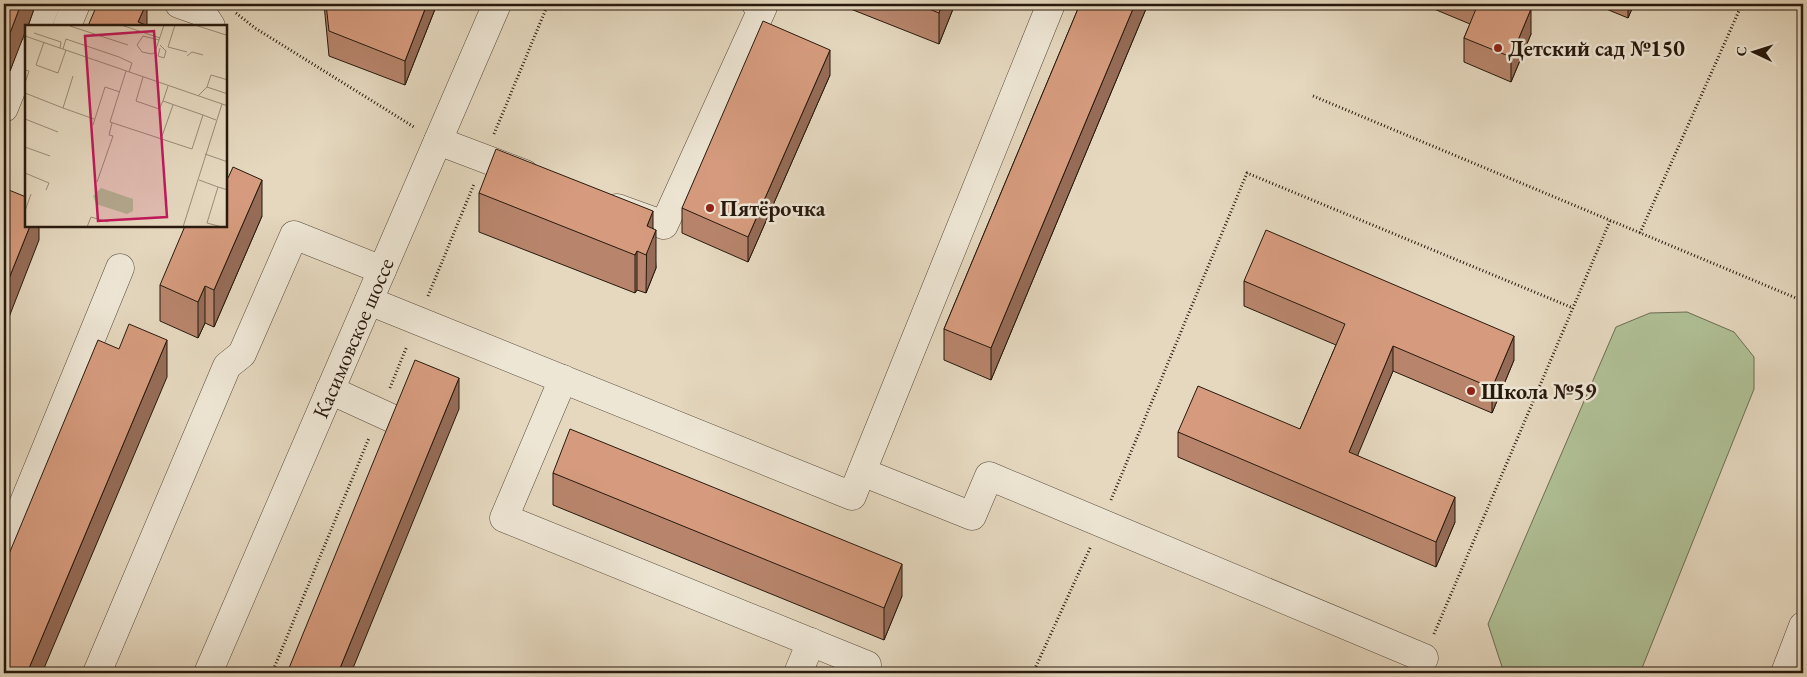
<svg xmlns="http://www.w3.org/2000/svg" width="1807" height="677" font-family="'EB Garamond',serif">
  <rect width="100%" height="100%" fill="#e5d8bf"/>
  <filter id="stains"><feTurbulence type="fractalNoise" baseFrequency=".004" numOctaves="4"/><feColorMatrix values="0 0 0 0 .2 0 0 0 0 .09 0 0 0 0 .02 0 0 0 .5 -.17"/></filter>
  <radialGradient id="worn" r=".72"><stop offset=".6" stop-color="#630" stop-opacity="0"/><stop offset="1" stop-color="#630" stop-opacity=".3"/></radialGradient>
  <!-- grass -->
  <path fill="#b0c096" stroke="#6c6c52" d="M1687 312 1734 332 1754 357V389L1640 673H1504L1488 624 1616 327 1650 313Z"/>
  <g fill="none" stroke-linecap="round" stroke-linejoin="round">
    <!-- minor casing -->
    <g stroke="#56493a" stroke-width="29">
      <g id="minor">
        <path d="M179 4 202 12 211 26"/>
        <path d="M37 26 46 4"/>
        <path d="M67 26 76 4"/>
        <path d="M4 108 26 53"/>
        <path d="M438 141 525 174"/>
        <path d="M617 208 664 225 763 7 756 4"/>
        <path d="M369 301 852 496 1051 4"/>
        <path d="M563 379 504 518 867 665"/>
        <path d="M330 390 402 423"/>
        <path d="M862 472 972 516 989 476 1424 658"/>
        <path d="M4 551 120 268"/>
        <path d="M97 673 227 366 242 354 294 235 382 270"/>
        <path id="s1" d="M208 673 497 4"/>
        <path d="M798 673 811 642"/>
        <path d="M1785 673 1803 626"/>
      </g>
    </g>
    <!-- path -->
    <path stroke="#27190d" stroke-width="3" stroke-dasharray="1 2.5" stroke-linecap="butt" d="M236 13 255 28 414 127
      M1313 96 1803 301
      M494 134 548 4
      M1640 233 1742 4
      M428 296 474 184
      M390 388 407 346
      M1111 500 1247 173 1573 308
      M1434 634 1610 221
      M272 673 369 438
      M1033 673 1091 546"/>
    <!-- minor -->
    <use href="#minor" stroke="#eee6d5" stroke-width="28"/>
  </g>
  <!-- wall -->
  <path fill="#b8856c" stroke="#27190d" d="M4 4H34V9L28 26H26L10 71 4 69Z
    M324 4H437L405 85 329 56Z
    M838 4H955L939 44Z
    M1080 4H1148L991 380 944 360V329Z
    M1422 4H1518L1531 34 1511 82 1464 62V38L1470 24Z
    M1594 4H1634L1628 18Z
    M830 75 748 262 682 233V208Z
    M479 193 653 228 656 268 646 293 637 290 635 293 479 232Z
    M262 216 214 327 205 323 198 338 160 321V285Z
    M1244 281 1514 360 1492 413 1393 371 1357 455 1455 522 1436 567 1178 457V432L1300 429 1336 345 1244 306Z
    M553 473 902 596 884 640 553 505Z"/>
  <!-- shaded-wall -->
  <path fill="#966c58" stroke="#27190d" d="M21 4H34V9L28 26H26V30L10 71V33Z
    M146 4H147V26L138 22Z
    M427 4H437L405 85V61Z
    M942 4H955L939 44V13Z
    M1135 4H1148L991 380V348Z
    M1628 4H1634L1628 18Z
    M1531 9V34L1511 82V57Z
    M830 50V75L748 262V237Z
    M262 180V216L214 327V290Z
    M653 211V238L656 230V268L646 293 647 226Z
    M30 226H39V240L4 330V291Z
    M637 251V290L635 293V255Z
    M205 286V323L198 338V302Z
    M1514 336V360L1492 413V388Z
    M167 340V377L42 673H27Z
    M1393 346V371L1349 476V452Z
    M459 378V409L351 673H338Z
    M1455 497V522L1436 567V542Z
    M902 564V596L884 640V608Z"/>
  <!-- building -->
  <path fill="#d69b7e" stroke="#27190d" d="M4 4H21L10 33 4 30Z
    M104 4H146L138 22 148 26H88L97 5 103 8Z
    M326 4H427L405 61 329 31Z
    M917 4H942L939 13Z
    M1080 4H1135L991 348 944 329Z
    M1478 4H1518L1531 9 1511 57 1464 38Z
    M763 21 830 50 748 237 682 208Z
    M496 149 653 211 647 226 656 230 646 255 637 251 635 255 479 193Z
    M233 167 262 180 214 290 205 286 198 302 160 285 185 226H226V177L228 178Z
    M4 188 26 197V226H30L4 291Z
    M1266 230 1514 336 1492 388 1393 346 1349 452 1455 497 1436 542 1178 432 1198 386 1300 429 1345 324 1244 281Z
    M129 324 167 340 27 673H4V566L98 340 119 349Z
    M415 360 459 378 338 673H287Z
    M570 429 902 564 884 608 553 473Z"/>
  <!-- markers -->
  <g fill="#8f2418" stroke="#eee6d5" stroke-width="2">
    <circle cx="1498" cy="48" r="5"/>
    <circle cx="710" cy="208" r="5"/>
    <circle cx="1471" cy="391" r="5"/>
  </g>
  <g text-anchor="middle" stroke-width="5" stroke-linejoin="round" paint-order="stroke">
    <!-- poi labels -->
    <g font-size="22" font-weight="bold" fill="#27190d" stroke="#eee6d5" text-anchor="start">
      <text x="1508" y="56">Детский сад №150</text>
      <text x="720" y="216">Пятёрочка</text>
      <text x="1481" y="399">Школа №59</text>
    </g>
    <!-- street labels -->
    <g font-size="22" fill="#27190d" stroke="#eee6d5">
      <text dy="8" stroke="none"><textPath href="#s1" startOffset="365">Касимовское шоссе</textPath></text>
    </g>
  </g>
  <!-- overview -->
  <g transform="translate(25 25)">
    <rect width="202" height="202" fill="#e5d8bf"/>
    <path d="M76 163 108 174V186L102 189 71 179 68 171Z" fill="#b0c096"/>
    <path fill="none" stroke="#998c78" stroke-width="1" d="M96 0 135 13M150 0 143 22 162 27M170 0 201 10 203 4M45 1 103 20M9 8 36 17 35 23M0 11 203 81M134 15 118 11 112 20 117 27 127 29 130 27 139 0M19 17 11 40 33 48 41 25M135 20 141 26 139 33 133 31 135 23M38 24 41 14 94 32 107 38 104 47M162 31 167 27 178 30M0 45 4 46 0 58M101 46 85 97 167 124 178 90 191 95M118 52 111 76 134 84 138 76M143 61 138 76 178 90M182 62 186 50 203 55M0 68 38 83 48 51M173 71 182 62 203 69M38 83 69 94M0 94 33 107M68 100 80 62 95 67M136 114 148 80M0 122 25 131M180 129 203 137M0 148 24 158 21 165M174 155 193 162M72 157 88 111 84 110 87 98M0 186 6 169M62 202 66 192 83 197M158 202 197 79M197 202 182 198 193 162 203 165"/>
    <path fill="#c2185b" fill-opacity="0.15" stroke="#c2185b" stroke-width="2.5" d="M129 6 142 192 73 196 60 11Z"/>
    <rect width="202" height="202" fill="none" stroke="#27190d" stroke-width="2.5"/>
  </g>
  <!-- margin -->
  <rect width="1807" height="677" fill="none" stroke="#e5d8bf" stroke-width="20"/>
  <rect x="5" y="5" width="1797" height="667" fill="none" stroke="#27190d" stroke-width="2.5"/>
  <rect x="10" y="10" width="1787" height="657" fill="none" stroke="#27190d"/>
  <!-- north arrow -->
  <g transform="translate(1754 52) rotate(274)" stroke="#eee6d5" stroke-width="4" paint-order="stroke">
  <path d="M0-4L9 19L0 12L-9 19Z" fill="#27190d"/>
  <text y="-8" font-size="14" font-weight="bold" text-anchor="middle" fill="#27190d">С</text>
  </g>
  <rect width="100%" height="100%" filter="url(#stains)"/>
  <rect width="100%" height="100%" fill="url(#worn)"/>
</svg>
